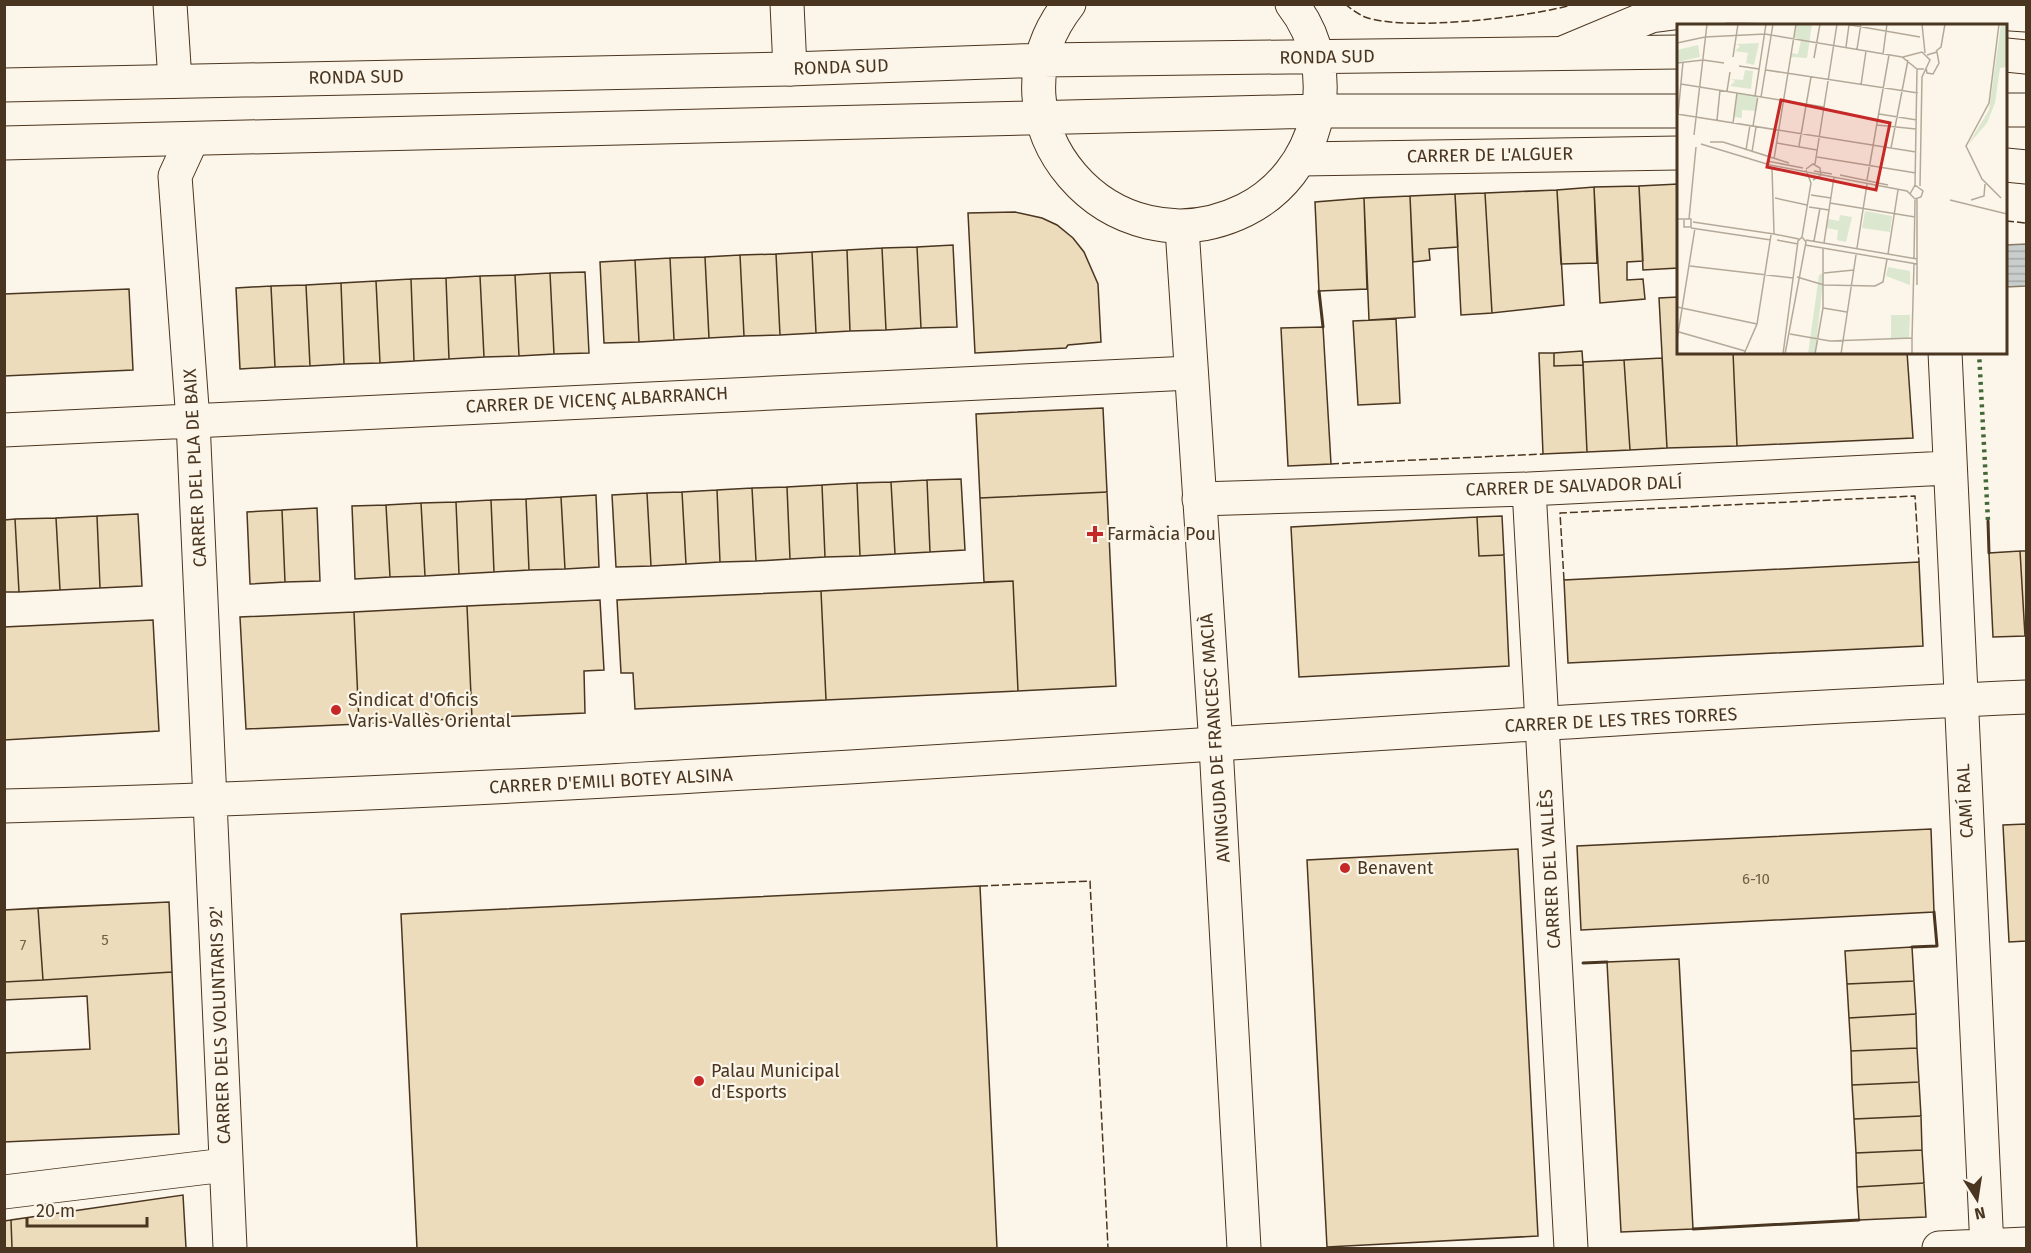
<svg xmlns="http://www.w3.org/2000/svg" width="2031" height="1253" font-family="'Fira Sans',sans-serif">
  <defs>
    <pattern id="water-rules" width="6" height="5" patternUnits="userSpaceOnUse" patternTransform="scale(1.5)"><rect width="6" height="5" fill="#c9cecd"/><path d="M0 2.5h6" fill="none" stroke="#a5a8a6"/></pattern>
  </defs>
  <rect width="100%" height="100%" fill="#fbf6e9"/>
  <!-- water -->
  <path fill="url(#water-rules)" stroke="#887966" stroke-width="1.5" d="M2026 244V286L2006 287V245Z"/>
  <!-- building -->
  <path fill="#ecdcbc" stroke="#4a3520" stroke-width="1.5" d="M1678 184V268L1643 270 1639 186Z
    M1639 186 1643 261 1627 262V280L1643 279 1645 299 1600 303 1594 187Z
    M1594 187 1597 263 1561 264 1557 190Z
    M1557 190 1564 305 1492 313 1485 193Z
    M1485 193 1492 313 1461 315 1455 194Z
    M1455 194 1458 247 1429 249 1430 260 1413 262 1410 196Z
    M1410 196 1415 317 1369 320 1364 198Z
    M1364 198 1367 289 1319 291 1315 202Z
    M1015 212 1042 218 1057 225 1073 238 1084 252 1098 284 1101 342 1068 345 1066 348 975 353 968 213Z
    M953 245 957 327 921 328 917 247Z
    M917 247 921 328 886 330 882 248Z
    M882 248 886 330 850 331 847 250Z
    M847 250 850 331 816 333 812 252Z
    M812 252 816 333 780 335 776 254Z
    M776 254 780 335 744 336 740 255Z
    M740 255 744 336 709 338 705 257Z
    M705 257 709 338 674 340 670 258Z
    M670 258 674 340 639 342 635 260Z
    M635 260 639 342 604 343 600 262Z
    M585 272 589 353 554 354 550 273Z
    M550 273 554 354 519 356 515 275Z
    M515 275 519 356 484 357 480 276Z
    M480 276 484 357 449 359 446 278Z
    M446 278 449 359 414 361 411 279Z
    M411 279 414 361 380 363 376 281Z
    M376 281 380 363 344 364 341 283Z
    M341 283 344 364 310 366 306 285Z
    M306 285 310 366 275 367 271 286Z
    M271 286 275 367 240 369 236 288Z
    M129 289 133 370 4 376V294Z
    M1678 297V352H1733L1737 446 1667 448 1659 298Z
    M1396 319 1400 403 1358 405 1353 321Z
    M1323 327 1331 464 1288 466 1281 328Z
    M1582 351 1583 365 1554 366V353Z
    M1733 352H1907L1913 438 1737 446Z
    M1539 353H1554V366L1583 365 1587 452 1543 454Z
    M1662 358 1667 448 1630 450 1624 360Z
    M1624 360 1630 450 1587 452 1583 362Z
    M1103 408 1107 492 980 498 976 414Z
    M961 479 965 550 930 552 927 480Z
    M927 480 930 552 895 554 891 482Z
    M891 482 895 554 860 556 857 483Z
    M857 483 860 556 825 557 822 485Z
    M822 485 825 557 790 559 787 487Z
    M787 487 790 559 756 561 752 488Z
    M752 488 756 561 720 562 717 490Z
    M717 490 720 562 686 564 682 492Z
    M682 492 686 564 651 566 647 493Z
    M1107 492 1116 686 1018 691 1013 581 984 582 980 498Z
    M647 493 651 566 616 567 612 495Z
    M596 495 599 567 565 569 561 497Z
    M561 497 565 569 529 570 526 499Z
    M526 499 529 570 494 572 491 500Z
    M491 500 494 572 459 574 456 502Z
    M456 502 459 574 425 576 421 503Z
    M421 503 425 576 390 577 386 505Z
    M386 505 390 577 355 579 352 506Z
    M317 508 320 581 285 582 282 510Z
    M282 510 285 582 250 584 247 512Z
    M138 514 142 586 100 588 97 516Z
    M97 516 100 588 60 590 56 518Z
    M1502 516 1504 555 1479 556 1477 517Z
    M1477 517 1479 556 1504 555 1509 666 1299 677 1291 527Z
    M56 518 60 590 19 592 15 519Z
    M15 519 19 592H4V520Z
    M2020 551H2026V636H2025Z
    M2020 551 2025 636 1993 637 1989 553Z
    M1919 562 1923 646 1568 663 1564 580Z
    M1013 581 1018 691 826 700 821 591Z
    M821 591 826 700 635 709 633 673H621L617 600Z
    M600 600 604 670 584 671 585 713 472 718 467 606Z
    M467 606 472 718 359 724 354 612Z
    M354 612 359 724 246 729 240 617Z
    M153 620 159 731 4 740V627Z
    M2026 824V941L2009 942 2003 825Z
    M1931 829 1934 912 1581 930 1577 846Z
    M1518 849 1538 1236 1327 1247 1307 860Z
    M980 886 997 1248H417L401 914Z
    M169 902 179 1134 4 1142V1053L90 1049 87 996 4 1000V910Z
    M169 902 172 972 43 980 38 908Z
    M38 908 43 980 4 982V910Z
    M1912 947 1914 981 1847 984 1845 951Z
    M1679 959 1693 1229 1621 1232 1607 962Z
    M1914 981 1916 1014 1849 1018 1847 984Z
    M1916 1014 1917 1048 1851 1051 1849 1018Z
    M1917 1048 1919 1082 1852 1085 1851 1051Z
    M1919 1082 1921 1116 1854 1119 1852 1085Z
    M1921 1116 1922 1150 1856 1153 1854 1119Z
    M1922 1150 1924 1183 1857 1187 1856 1153Z
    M1924 1183 1926 1217 1859 1220 1857 1187Z
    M183 1195 186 1248H12L11 1220Z
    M11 1220 12 1248H4V1221Z"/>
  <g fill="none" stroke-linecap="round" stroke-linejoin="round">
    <!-- minor casing -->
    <g stroke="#4a3520" stroke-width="35">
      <path id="minor" d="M170 4 175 81
        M787 4 790 69
        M1565 52 1651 16 1728 6 1934 9 2026 15
        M192 139 175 176 193 421 230 1248
        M1301 159 1678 153
        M2006 165 2026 167
        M1945 352 1987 1248
        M4 430 1190 373
        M1529 489 1571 1248
        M1199 499 1529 489 1948 468
        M4 806C679 789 1352 728 2026 697
        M4 1192 225 1165
        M1939 1248 2026 1244"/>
    </g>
    <!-- tertiary casing -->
    <g stroke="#4a3520" stroke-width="35">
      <path id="tertiary" d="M1182 228 1216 746 1244 1248"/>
    </g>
    <!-- secondary casing -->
    <g stroke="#4a3520" stroke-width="35">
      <path id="secondary" d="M1069 4C977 121 1111 276 1245 210 1281 192 1306 159 1316 120 1326 81 1318 37 1292 4
        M2006 55 2026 57
        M4 85 790 69 1043 60 1678 52
        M2006 110H2026
        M4 143 1318 111H1678"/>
    </g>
    <!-- minor -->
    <use href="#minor" stroke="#fbf6e9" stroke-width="33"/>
    <!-- tertiary -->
    <use href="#tertiary" stroke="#fbf6e9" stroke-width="33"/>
    <!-- secondary -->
    <use href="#secondary" stroke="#fbf6e9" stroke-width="33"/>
    <!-- hedge -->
    <path stroke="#436837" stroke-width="4.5" stroke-dasharray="3 4.5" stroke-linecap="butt" d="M1979 352 1988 521"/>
    <!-- fence -->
    <path stroke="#4a3520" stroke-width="1.5" stroke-dasharray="8 3" stroke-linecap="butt" d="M1345 4C1351 9 1358 14 1365 17 1406 32 1531 17 1575 4
      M2006 221 2026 223
      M1331 464 1543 454
      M1564 580 1560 513 1915 496 1919 562
      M980 886 1090 881 1108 1248"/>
    <!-- wall -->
    <path stroke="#4a3520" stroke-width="3" d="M1319 291 1323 327
      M1988 521 1989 553
      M1912 947 1937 946 1934 912
      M1583 963 1607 962
      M1693 1229 1859 1220"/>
  </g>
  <!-- markers -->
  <g fill="#c62828" stroke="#fbf6e9" stroke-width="2">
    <path d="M1092 525h6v6h6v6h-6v6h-6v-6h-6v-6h6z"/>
    <circle cx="336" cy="710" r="6"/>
    <circle cx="1345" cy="868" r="6"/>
    <circle cx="699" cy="1081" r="6"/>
  </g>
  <g text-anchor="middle" stroke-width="4.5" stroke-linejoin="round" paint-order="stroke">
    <!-- number labels -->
    <g font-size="15" fill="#725f47">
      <text x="1756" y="884">6-10</text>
      <text x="105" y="945">5</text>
      <text x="23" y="950">7</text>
    </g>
    <!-- street labels -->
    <g font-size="18" fill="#4a3520" stroke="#fbf6e9">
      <text transform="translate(1327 57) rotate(-1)" y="6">RONDA SUD</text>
      <text transform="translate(841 67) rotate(-2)" y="6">RONDA SUD</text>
      <text transform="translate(356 77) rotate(-1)" y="6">RONDA SUD</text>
      <text transform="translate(1490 155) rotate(-1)" y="6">CARRER DE L'ALGUER</text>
      <text transform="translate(597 400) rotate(-3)" y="6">CARRER DE VICENÇ ALBARRANCH</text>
      <text transform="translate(195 468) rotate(-93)" y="6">CARRER DEL PLA DE BAIX</text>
      <text transform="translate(1574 486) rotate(-2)" y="6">CARRER DE SALVADOR DALÍ</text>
      <text transform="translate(1621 720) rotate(-3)" y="6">CARRER DE LES TRES TORRES</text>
      <text transform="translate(1215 738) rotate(-94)" y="6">AVINGUDA DE FRANCESC MACIÀ</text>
      <text transform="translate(611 781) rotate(-3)" y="6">CARRER D'EMILI BOTEY ALSINA</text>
      <text transform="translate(1965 801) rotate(-93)" y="6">CAMÍ RAL</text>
      <text transform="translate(1550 869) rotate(-93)" y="6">CARRER DEL VALLÈS</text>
      <text transform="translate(220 1025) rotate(-92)" y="6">CARRER DELS VOLUNTARIS 92'</text>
    </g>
    <!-- poi labels -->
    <g font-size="18" fill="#4a3520" stroke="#fbf6e9" text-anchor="start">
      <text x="1107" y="540">Farmàcia Pou</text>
      <text x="348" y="706">Sindicat d'Oficis<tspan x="348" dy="21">Varis Vallès Oriental</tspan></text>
      <text x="1357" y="874">Benavent</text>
      <text x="711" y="1077">Palau Municipal<tspan x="711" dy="21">d'Esports</tspan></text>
    </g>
  </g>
  <!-- overview -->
  <g transform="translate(1677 24)">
    <rect width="330" height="330" fill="#fbf6e9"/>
    <path d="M324 0H330V43L323 44 318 79 310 99 291 121 312 86ZM82 19 77 41 69 39 71 29 58 27 63 22 59 20ZM68 46 76 47 74 65 53 62 58 57 54 55 66 56ZM214 291H233L232 314H214Z" fill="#dce7d0"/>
    <path d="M119 0H135L130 34 114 33V29L121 30 124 16 117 14ZM60 69 81 72 79 87 65 86V94L57 93ZM188 187 215 192 213 208 185 204ZM163 191 175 193 169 218 160 216 161 206 149 204 151 195 162 197ZM211 243 233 247V261L209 252ZM147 249 138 330H131L142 251Z" fill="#dce7d0"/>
    <path d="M21 21 23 33 0 38V26Z" fill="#dce7d0"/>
    <path fill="none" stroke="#b4a999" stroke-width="1.5" d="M168 0 243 13M245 0 248 29M322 0 312 79 289 122 305 155 324 174M0 19 28 13 88 10 225 33 240 45H247M169 23 172 1M180 25 184 0M259 27 264 23 268 0M206 30 210 0M56 33 61 0M226 33 245 28 253 36 245 53 243 162M137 34 143 0M0 39 26 36 47 39M62 42 82 45M249 44 250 49 256 50 262 39 260 28 250 31M89 46 241 69M4 60 147 83M184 61 189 27M50 67 53 48M78 72 89 0M84 73 96 0M0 90 239 128M1 90 6 38M202 90 240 96M40 96 43 66M56 99 60 69M200 101 239 105M76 102 81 72M17 111 30 0M33 118H46L112 139M100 119 140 126M24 120 93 141 230 167 238 175 244 173 246 167 238 161 233 170M122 122 134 53M214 124 231 36M69 126 73 101M75 128 79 103M140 133 239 149M97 135 119 0M90 137 126 144M138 140 160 0M95 144 97 210M129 145 136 140 143 144 144 151 136 156M137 147 155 150M163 151 211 161M190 156 212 31M238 161 240 45M134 171 154 174M98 174 130 181M273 176 330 190M294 176 307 172 308 160M153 179 238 193M132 183 152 186M0 195H14V203H7V196M12 195 19 123M16 198 97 210M14 204 94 216M97 210 122 215M125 213 134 159 129 146M100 216 121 220M129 216 240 235M137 217 143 184M147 219 157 153M128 221 240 240M180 224 190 160M211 230 221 166M237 234 238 176M13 242 116 254M147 249 177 246M120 253 147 261 198 262 206 258 210 235M240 261V175M0 283 80 300M146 284 170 288M2 308 68 327M113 310 153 317 235 314V330M235 314 237 239M0 316 18 204M67 330 80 300 94 211M106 330 121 217 125 213 129 218 108 330M138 330 146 284V224M164 330 179 231"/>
    <path fill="#c62828" fill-opacity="0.15" stroke="#c62828" stroke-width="3" d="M104 76 213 99 199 166 90 143Z"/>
    <rect width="330" height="330" fill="none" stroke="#4a3520" stroke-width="3"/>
  </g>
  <!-- border -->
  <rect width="2031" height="1253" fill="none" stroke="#4a3520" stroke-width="12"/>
  <!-- north arrow -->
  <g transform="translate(1977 1199) rotate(168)" stroke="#fbf6e9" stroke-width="4.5" paint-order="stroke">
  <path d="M0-4.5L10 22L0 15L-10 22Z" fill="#4a3520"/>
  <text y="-9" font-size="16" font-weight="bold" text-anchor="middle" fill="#4a3520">N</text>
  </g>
  <!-- scale -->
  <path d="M27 1217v9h120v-9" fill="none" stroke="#4a3520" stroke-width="3"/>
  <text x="36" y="1217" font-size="18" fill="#4a3520" stroke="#fbf6e9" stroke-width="4.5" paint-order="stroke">20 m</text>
</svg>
